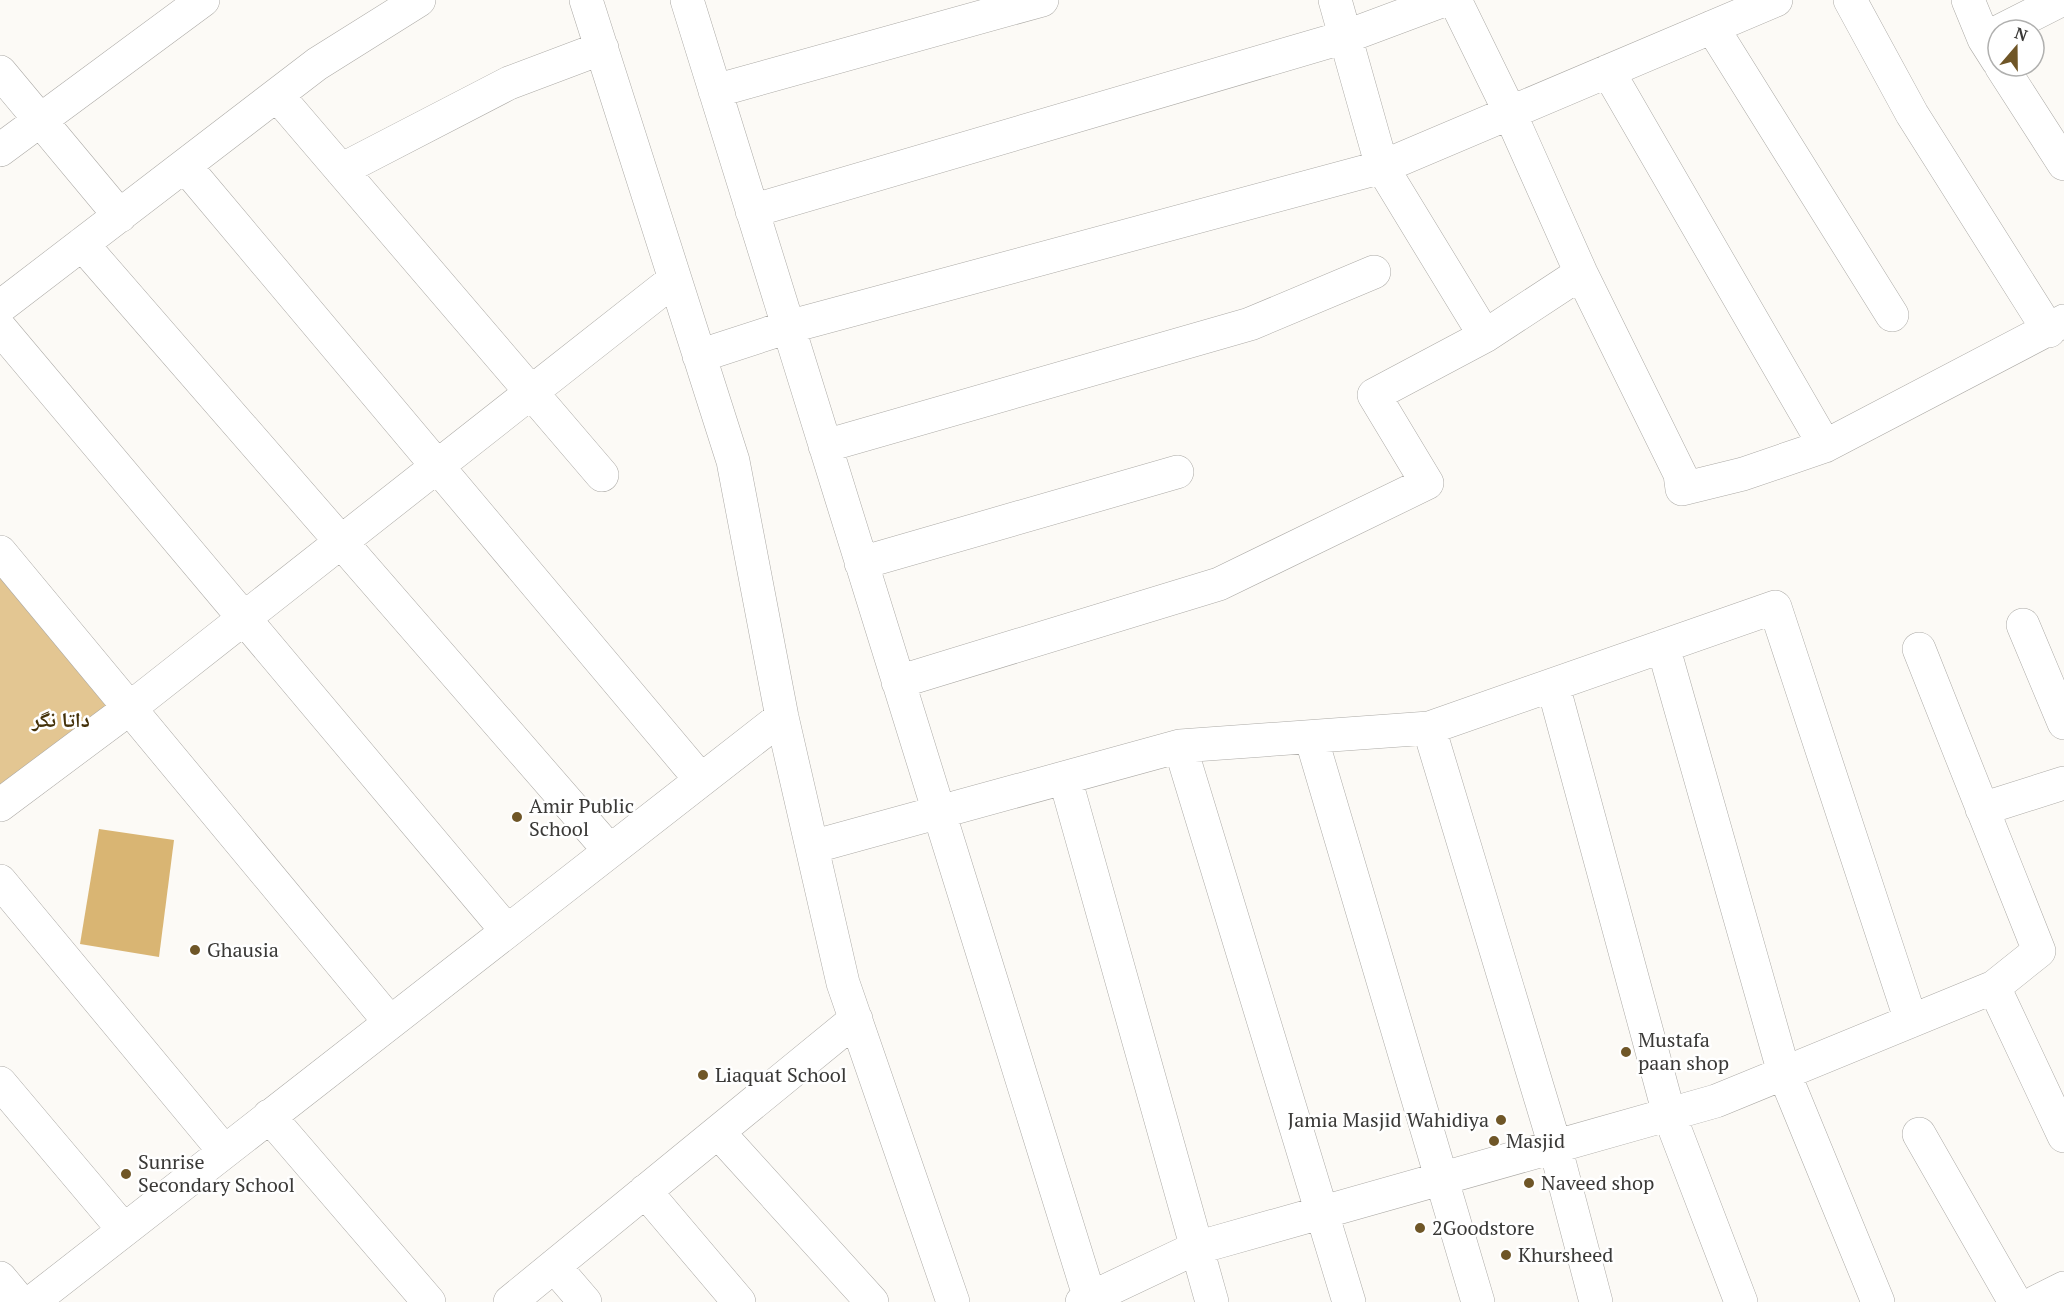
<svg xmlns="http://www.w3.org/2000/svg" width="2064" height="1302" font-family="'PT Serif','Noto Naskh Arabic',serif">
  <rect width="100%" height="100%" fill="#fcfaf6"/>
  <!-- green -->
  <path fill="#e3c692" d="M0 552 130 708 0 805Z"/>
  <!-- building -->
  <path fill="#d9b573" d="M99 829 174 840 159 957 80 944Z"/>
  <g fill="none" stroke-linecap="round" stroke-linejoin="round">
    <!-- minor casing -->
    <g stroke="#acaaa6" stroke-width="34">
      <path id="minor" d="M586 0 733 461 782 717 843 983 953 1302
        M687 0 1091 1302
        M1335 0 1382 167 1485 336
        M1455 0 1504 100 1581 273 1680 474 1682 489 1743 474 1825 446 2064 321
        M1850 0 1912 114 2049 331
        M1968 0 1984 39 1998 61
        M1712 27 1892 315
        M2002 30 2061 0
        M2001 66 2064 164
        M1608 71 1825 446
        M0 72 120 216
        M715 91 1042 0
        M277 95 602 475
        M0 150 203 0
        M185 166 701 780
        M341 170 509 83 602 48
        M752 211 1345 37 1444 0
        M82 244 610 851
        M0 307 317 64 419 0
        M0 328 507 931
        M699 356 788 327 1382 167 1776 0
        M825 446 1250 324 1374 272
        M0 552 389 1021
        M861 563 1177 472
        M2023 625 2064 723
        M1663 646 1784 1073 1878 1302
        M898 682 1219 584 1427 483 1374 395 1485 336 1581 273
        M1553 685 1669 1114 1741 1302
        M1429 728 1555 1146 1596 1302
        M1311 737 1478 1302
        M1180 746 1349 1302
        M1065 778 1212 1302
        M0 805 130 708 675 279
        M1982 809 2064 783
        M812 847 1180 746 1429 728 1775 607 1911 1021
        M0 881 224 1151
        M1994 987 2064 1136
        M0 1083 124 1230
        M269 1116 429 1302
        M718 1132 872 1302
        M1919 1134 2015 1302
        M645 1191 739 1302
        M554 1266 585 1302
        M0 1278 20 1302
        M32 1302 782 717
        M510 1302 856 1019
        M1082 1302 1196 1248 1716 1101 1994 987 2039 951 1919 649
        M2036 1302 2064 1288"/>
    </g>
    <!-- minor -->
    <use href="#minor" stroke="#fff" stroke-width="33"/>
  </g>
  <!-- markers -->
  <g fill="#6f5627" stroke="#fff" stroke-width="2">
    <circle cx="517" cy="817" r="6"/>
    <circle cx="195" cy="950" r="6"/>
    <circle cx="1626" cy="1052" r="6"/>
    <circle cx="703" cy="1075" r="6"/>
    <circle cx="1501" cy="1120" r="6"/>
    <circle cx="1494" cy="1141" r="6"/>
    <circle cx="126" cy="1174" r="6"/>
    <circle cx="1529" cy="1183" r="6"/>
    <circle cx="1420" cy="1228" r="6"/>
    <circle cx="1506" cy="1255" r="6"/>
  </g>
  <g text-anchor="middle" stroke-width="5" stroke-linejoin="round" paint-order="stroke">
    <!-- poi labels -->
    <g font-size="20" fill="#3a3937" stroke="#fff" text-anchor="start">
      <text x="529" y="813">Amir Public<tspan x="529" dy="23">School</tspan></text>
      <text x="207" y="957">Ghausia</text>
      <text x="1638" y="1047">Mustafa<tspan x="1638" dy="23">paan shop</tspan></text>
      <text x="715" y="1082">Liaquat School</text>
      <text x="1489" y="1127" text-anchor="end">Jamia Masjid Wahidiya</text>
      <text x="1506" y="1148">Masjid</text>
      <text x="138" y="1169">Sunrise<tspan x="138" dy="23">Secondary School</tspan></text>
      <text x="1541" y="1190">Naveed shop</text>
      <text x="1432" y="1235">2Goodstore</text>
      <text x="1518" y="1262">Khursheed</text>
    </g>
    <!-- neighbourhood labels -->
    <g font-size="21" font-weight="bold" fill="#433008" stroke="#fff">
      <text x="61" y="727">داتا نگر</text>
    </g>
  </g>
  <!-- north arrow -->
  <g transform="translate(2016 48) rotate(20)"><circle r="28" fill="#ffffff" stroke="#b0b0af" stroke-width="1.5"/>
  <path d="M0-4.5L10 22L0 15L-10 22Z" fill="#6f5627"/>
  <text y="-9" font-size="16" font-weight="bold" text-anchor="middle" fill="#3a3937">N</text>
  </g>
</svg>
